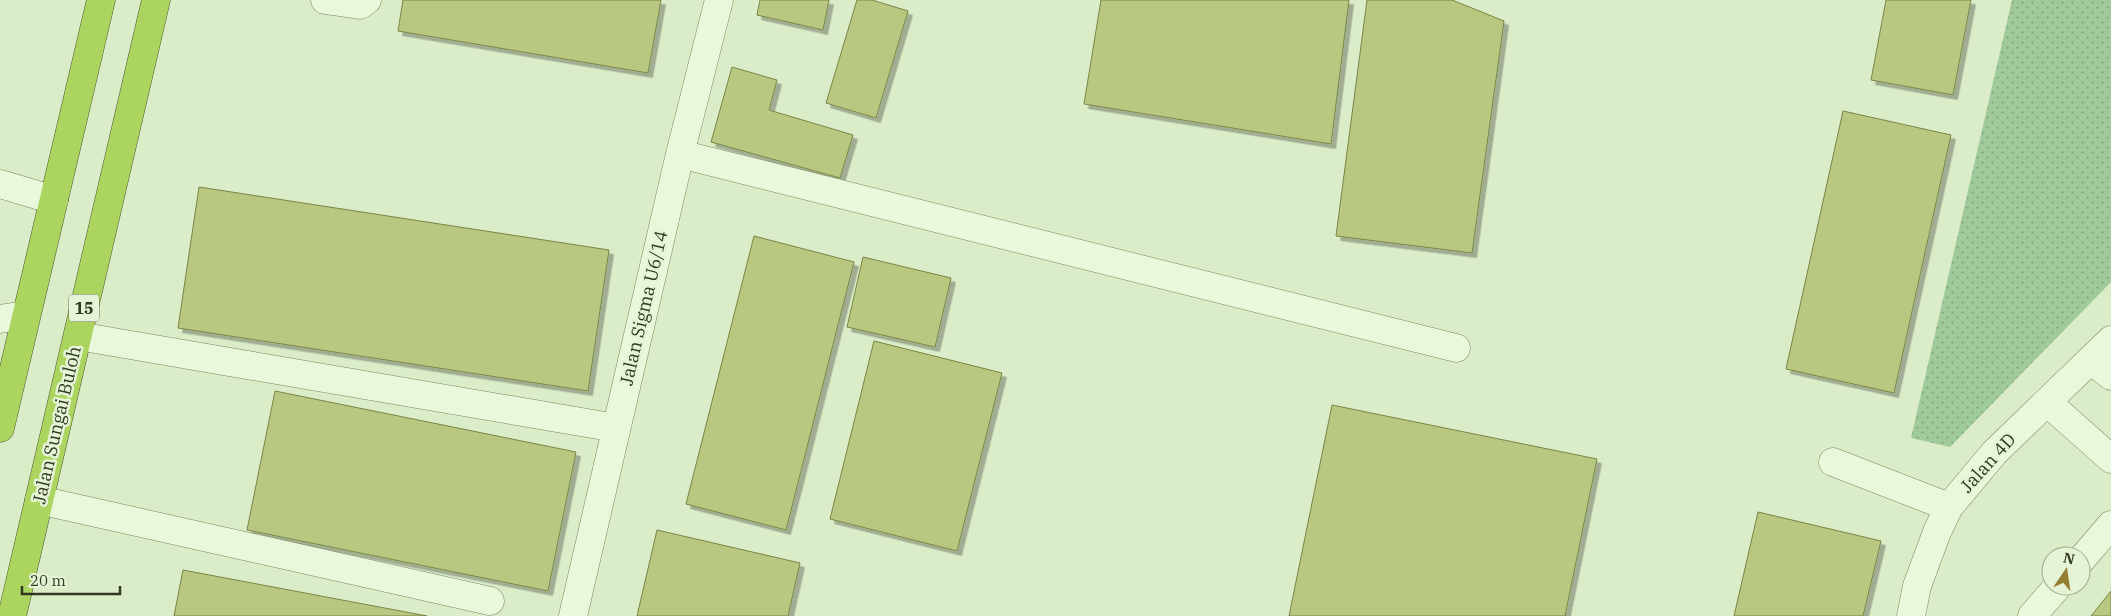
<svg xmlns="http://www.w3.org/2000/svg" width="2111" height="616" font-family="'IBM Plex Serif',serif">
  <defs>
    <pattern id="grass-dots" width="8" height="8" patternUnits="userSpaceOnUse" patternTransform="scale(1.25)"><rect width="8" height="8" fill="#a0ca9c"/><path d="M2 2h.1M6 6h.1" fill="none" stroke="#83a57f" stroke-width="1.8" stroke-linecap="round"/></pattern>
    <filter id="shadow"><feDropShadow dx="4.5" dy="4.5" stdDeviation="0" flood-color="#0004"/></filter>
  </defs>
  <rect width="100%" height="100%" fill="#daecc8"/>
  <!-- grass -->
  <path fill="url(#grass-dots)" d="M2012 0H2111V282L1950 447 1911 438Z"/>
  <!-- building -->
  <path fill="#b9c880" stroke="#798545" filter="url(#shadow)" d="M403 0H661L648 73 398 31Z
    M760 0H829L823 30 757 15Z
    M857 0H872L908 11 876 118 826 103Z
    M1101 0H1349L1331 144 1084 104Z
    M1367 0H1452L1504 21 1472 253 1336 236Z
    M1886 0H1971L1953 95 1871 80Z
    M732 67 777 80 769 110 853 135 840 178 711 142Z
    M1843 111 1951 135 1894 393 1786 369Z
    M199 187 609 250 588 391 178 328Z
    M754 236 854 262 786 530 686 504Z
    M863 257 951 278 935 347 847 327Z
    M874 341 1002 373 957 551 830 519Z
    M275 391 576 452 548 591 247 530Z
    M1332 405 1597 459 1565 616H1289Z
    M1758 512 1881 541 1863 616H1734Z
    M657 530 800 563 788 616H637Z
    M183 570 427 616H174Z
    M2111 591V616H2091Z"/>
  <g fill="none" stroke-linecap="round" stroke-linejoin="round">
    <!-- minor casing -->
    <g stroke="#7a875e" stroke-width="29">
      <path id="minor" d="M325 0 360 5 367 0
        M680 154 1456 348
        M0 184 54 200
        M0 319 26 315
        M78 336 616 428
        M2091 360 2111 376
        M2047 402 2111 459
        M1833 462 1949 507
        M39 500 490 601
        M2081 560 2111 525
        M573 616 680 154 719 0
        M1911 616 1917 586 1937 532 1949 507 1994 453 2111 340
        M2032 616 2058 586"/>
    </g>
    <!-- highway casing -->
    <g stroke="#4c5532" stroke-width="29">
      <path id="highway" d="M0 428 101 0
        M12 616 156 0"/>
    </g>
    <!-- minor -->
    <use href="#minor" stroke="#e9f7db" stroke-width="28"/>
    <!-- highway -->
    <use href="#highway" stroke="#abd55f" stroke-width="28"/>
  </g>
  <g text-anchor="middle" stroke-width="5" stroke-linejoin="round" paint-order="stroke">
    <!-- shield labels -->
    <rect fill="#e5f4d7" stroke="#687058" stroke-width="1" x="69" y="294.5" width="30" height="27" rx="4"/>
    <g font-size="16" font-weight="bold" fill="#323821">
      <text x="84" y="314">15</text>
    </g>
    <!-- street labels -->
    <g font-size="18" fill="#323821" stroke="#e5f4d7">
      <text transform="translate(644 308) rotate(-77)" y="6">Jalan Sigma U6/14</text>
      <text transform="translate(57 425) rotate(-77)" y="6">Jalan Sungai Buloh</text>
      <text transform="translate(1988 463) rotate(-48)" y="6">Jalan 4D</text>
    </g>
  </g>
  <!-- north arrow -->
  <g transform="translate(2066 571) rotate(13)"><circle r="24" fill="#e5f4d7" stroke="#9da98e"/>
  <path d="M0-4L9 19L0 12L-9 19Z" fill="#937e32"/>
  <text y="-8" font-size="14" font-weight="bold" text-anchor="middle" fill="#323821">N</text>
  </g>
  <!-- scale -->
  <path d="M22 586v8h98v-8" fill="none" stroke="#323821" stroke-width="2.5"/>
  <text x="30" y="586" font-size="15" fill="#323821" stroke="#e5f4d7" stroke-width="4" paint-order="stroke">20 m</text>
</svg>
